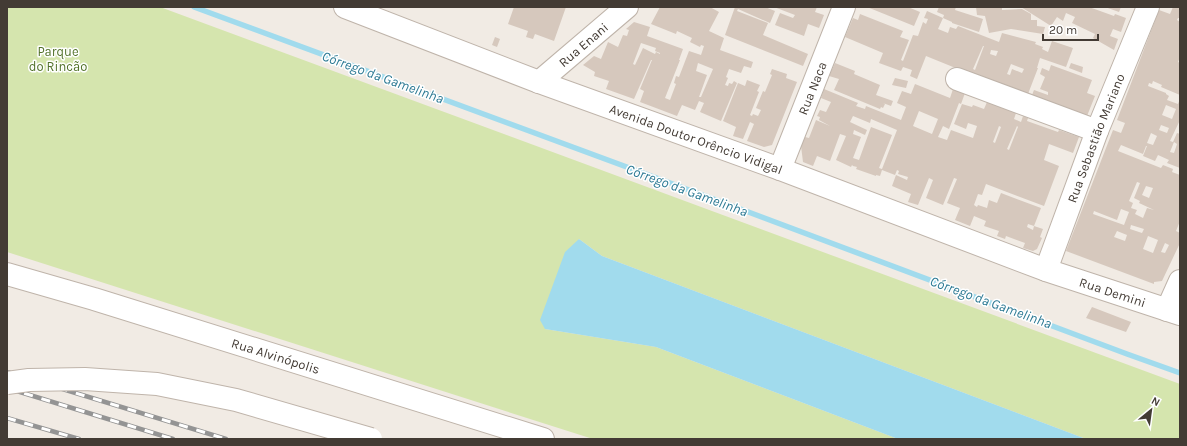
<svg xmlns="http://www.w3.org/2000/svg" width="1187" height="446" font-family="Karla,sans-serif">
  <rect width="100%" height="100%" fill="#f1ebe4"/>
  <!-- green -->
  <path fill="#d5e5ae" d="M7 7H160L1180 384V439H1086L602 256 579 239 545 329 656 347 898 439H593L7 252Z"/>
  <!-- water -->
  <path fill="#a1dbed" d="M579 239 602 256 1086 439H898L656 347 545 329 540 320 565 252Z"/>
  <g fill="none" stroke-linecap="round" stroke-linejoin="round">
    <!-- stream -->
    <path stroke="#a1dbed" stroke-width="5.5" d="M194 7 735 207 1127 354 1180 373"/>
  </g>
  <!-- building -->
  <path fill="#d6c8bd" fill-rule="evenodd" d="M514 7H566L554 41 535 34 533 39 526 37 528 31 508 24Z
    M660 7H710L719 12 709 31 724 38 720 50 753 62 751 68 744 66 741 73 729 69 726 77 728 78 725 85 728 86 729 83 732 84 734 81 737 83 721 121 700 112 704 103 699 101 695 110 682 105 677 116 640 102 644 91 640 89 652 60H651L634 99 606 89 609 81 594 76 595 72 583 65 594 56 601 59 608 42 618 47 623 35 627 36 629 30 626 29 634 22 650 27 647 36 683 49 679 60H680L665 98 670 100 676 84 674 83 676 76 679 77 689 51 701 55 704 46 701 45 700 47 690 42 692 38 677 31 676 34 651 24ZM641 43 656 48 655 51 660 53V54L656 52 655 54 643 48 635 65 633 64ZM698 63 713 69 701 97H699L707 75 696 71Z
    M735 7H765L775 11 770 23 738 9 737 11 768 23 763 35 808 54 803 66 725 35Z
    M774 7H817L815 12 824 15 819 28 808 24 804 36 775 25 780 13 793 18 795 15Z
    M867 7H908L920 12 914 26Z
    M939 7H956L955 10 983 19 979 32 952 23V22L943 18 944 15 937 12Z
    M976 7H1002V10L1022 9 1031 14V20H1037V26L1045 27 1043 34 1011 29 989 33 985 16 977 15Z
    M1021 7H1089L1114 16 1115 14 1126 18 1121 32 1113 29 1110 36 1118 39 1114 50 1093 38 1095 34 1072 23 1075 17 1066 13 1063 21 1057 17 1051 26Z
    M1105 7H1121L1119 12Z
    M1173 7H1180V18H1178L1177 20 1180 22V57L1178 62 1180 63V95L1161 87 1162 85 1153 81 1152 84 1149 83 1148 86 1166 93V94L1169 96 1167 100 1178 104 1180 99V120L1170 141 1173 142 1177 133 1180 134V168L1167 163 1169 160 1158 155 1155 161 1143 156 1147 146H1146L1143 154 1121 145 1118 151 1161 168 1163 165 1173 169 1172 172 1180 175V221L1176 231 1180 233V243L1162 281 1154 282V284L1066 251 1113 130 1121 133 1125 123 1117 120 1159 10 1170 14ZM1166 105 1176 109 1172 119 1162 115ZM1161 125 1169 128 1167 133 1159 130ZM1151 133 1157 136 1153 145 1147 143ZM1174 142 1177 144 1174 153 1170 152ZM1137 182 1140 183 1134 198 1140 201 1139 203 1154 210 1147 208 1143 218 1135 214 1137 210 1131 208 1133 203 1129 201ZM1146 186 1153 188 1149 198 1142 195ZM1121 209 1129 212 1124 225 1093 214 1094 211 1117 220ZM1131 225 1144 229 1142 233 1130 229ZM1117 231 1127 235 1125 241 1114 237ZM1148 236 1158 240 1153 253 1143 249ZM1165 243 1169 245 1165 253 1161 252Z
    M927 11 943 18 938 29 948 33 950 27 956 29 958 26 999 42 1002 33 1036 42 1035 44 1043 47 1042 49 1048 52 1052 41 1073 48 1066 67 1040 58 1037 68H1038L1028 94 1032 95 1034 90 1048 95V92L1040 89 1045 77 1040 74 1042 68 1049 71 1051 65 1092 80 1087 93 1095 96 1083 126 958 69 926 56 917 79 910 76 912 70 903 67 901 71 879 63 883 53 845 37 853 18 858 20 860 14 903 31 900 37 909 40 901 60 903 61 913 35 918 36 923 22 926 24 928 19 924 18ZM983 46H984L975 70 973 69ZM991 50 998 51 996 56 990 54ZM1011 64 1024 69 1022 73 1012 69 1010 75 1007 74Z
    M495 37 500 39 497 47 492 45Z
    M835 63 855 71 854 74 880 85 876 95 893 101 891 106 883 103 885 104 883 108 881 107 880 109 834 90 839 79 829 76Z
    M1071 63 1083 67 1082 73 1069 68Z
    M772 69 787 74 786 78 797 82 772 145 764 147 747 141 754 124 750 122 743 139 733 136 736 127 723 121 738 83 745 86 747 80 760 85 757 91 759 92 750 115 752 116 753 114 758 116 761 110 756 108 763 91 765 92 772 75 770 74Z
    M895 78 908 81 906 88 892 85Z
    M915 84 950 98 953 89 965 93 961 104 959 103 949 129 943 126 938 137 947 140 951 130 973 138 977 126 968 123 966 129 954 124 962 104 972 107 973 105 984 109 987 102 1016 113 1014 119 1021 122 1023 116 1028 118 1027 121 1058 132 1059 130 1079 137 1073 153 1049 144 1044 160 1059 166 1044 206 986 184 982 195 978 194 974 205 977 207 978 205 987 208 989 200 997 203 1001 193 1041 208 1034 226 1028 224 1027 227 1033 230 1034 226 1043 229 1040 237 1042 238 1037 249 1033 251 1023 248 1025 243 1006 236 1005 239 997 236 999 231 984 226 986 221 974 216 970 226 955 220 960 208 947 203 957 179 954 178 943 205 926 198 933 180 929 178 918 205 908 202 911 194 892 186 896 175 907 180 908 177 898 174 899 171 897 170 895 175 882 170 880 176 876 175V176L856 169 857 167 853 166 852 165 851 167 836 160 846 136 840 134 830 161 817 156 813 166 803 162 801 146 805 137 809 138 816 120 830 126 819 120 820 117 817 116 820 110 826 112 831 102 821 98 824 89 858 103 856 106 865 109 866 106 901 120 906 107 897 103 902 91 911 94ZM919 111 938 119 932 134 913 126ZM853 116 870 123 871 119 897 130 882 169 879 168 892 135 871 127 859 160 853 158 861 137 853 134 854 130 865 135 867 130 850 122ZM999 126 1001 127 995 143 993 142ZM1017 126 1018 127 1009 150 1007 149Z
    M1092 307 1131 322 1126 332 1086 318Z"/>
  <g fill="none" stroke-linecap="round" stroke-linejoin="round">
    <!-- minor casing -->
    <g stroke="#bfb4aa" stroke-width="24">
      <g id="minor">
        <path id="s1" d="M345 7 539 82 780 169 1046 270 1180 314"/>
        <path d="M957 79 1097 131"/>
        <path id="s2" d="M539 82 627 7"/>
        <path id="s3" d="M780 169 844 7"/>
        <path id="s4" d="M1046 270 1097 131 1148 7"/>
        <path id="s5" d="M7 274 94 299 543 439"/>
        <path d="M1167 310 1180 281"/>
      </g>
    </g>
    <!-- minor -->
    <use href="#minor" stroke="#fff" stroke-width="22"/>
    <!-- rail casing -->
    <g stroke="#949494" stroke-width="4.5">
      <path id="rail" d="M7 372 226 439
        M7 388 173 439
        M7 418 79 439"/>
    </g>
    <!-- rail -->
    <use href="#rail" stroke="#fff" stroke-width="3" stroke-dasharray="9" stroke-linecap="butt"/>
    <!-- minor-bridge casing -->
    <g stroke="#bfb4aa" stroke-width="24" stroke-linecap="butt">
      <path id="minor-bridge" d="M7 383 29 380 85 379 157 384 236 400 371 439"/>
    </g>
    <!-- minor-bridge -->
    <use href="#minor-bridge" stroke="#fff" stroke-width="22"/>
  </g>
  <g text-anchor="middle" stroke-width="3" stroke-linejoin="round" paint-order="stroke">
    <!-- street labels -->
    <g font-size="13" fill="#433b34" stroke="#fff">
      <text dy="5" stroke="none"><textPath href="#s2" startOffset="58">Rua Enani</textPath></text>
      <text dy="5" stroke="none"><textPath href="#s3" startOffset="87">Rua Naca</textPath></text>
      <text dy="5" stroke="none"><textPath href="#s4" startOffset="141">Rua Sebastião Mariano</textPath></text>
      <text dy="5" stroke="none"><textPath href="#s1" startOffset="375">Avenida Doutor Orêncio Vidigal</textPath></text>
      <text dy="5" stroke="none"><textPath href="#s1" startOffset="819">Rua Demini</textPath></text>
      <text dy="5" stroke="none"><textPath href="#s5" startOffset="281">Rua Alvinópolis</textPath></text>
    </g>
    <!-- park labels -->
    <g font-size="13" fill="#52722a" stroke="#fff">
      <text x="58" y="56">Parque<tspan x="58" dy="15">do Rincão</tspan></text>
    </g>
    <!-- water labels -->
    <g font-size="14" font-style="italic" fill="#2d7a94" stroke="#fff">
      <text transform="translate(383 77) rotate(20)" y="5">Córrego da Gamelinha</text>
      <text transform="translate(687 190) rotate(20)" y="5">Córrego da Gamelinha</text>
      <text transform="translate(991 302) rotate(20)" y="5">Córrego da Gamelinha</text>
    </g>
  </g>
  <!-- border -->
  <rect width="1187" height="446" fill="none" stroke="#433b34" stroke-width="16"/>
  <!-- north arrow -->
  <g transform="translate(1151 410) rotate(29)" stroke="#ffffff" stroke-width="3" paint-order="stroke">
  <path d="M0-3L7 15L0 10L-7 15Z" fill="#433b34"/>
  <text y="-6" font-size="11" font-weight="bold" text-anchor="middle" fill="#433b34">N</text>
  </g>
  <!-- scale -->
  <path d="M1043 34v6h55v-6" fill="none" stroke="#433b34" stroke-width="2"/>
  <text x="1049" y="34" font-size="12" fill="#433b34" stroke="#ffffff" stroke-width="3" paint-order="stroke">20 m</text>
</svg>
